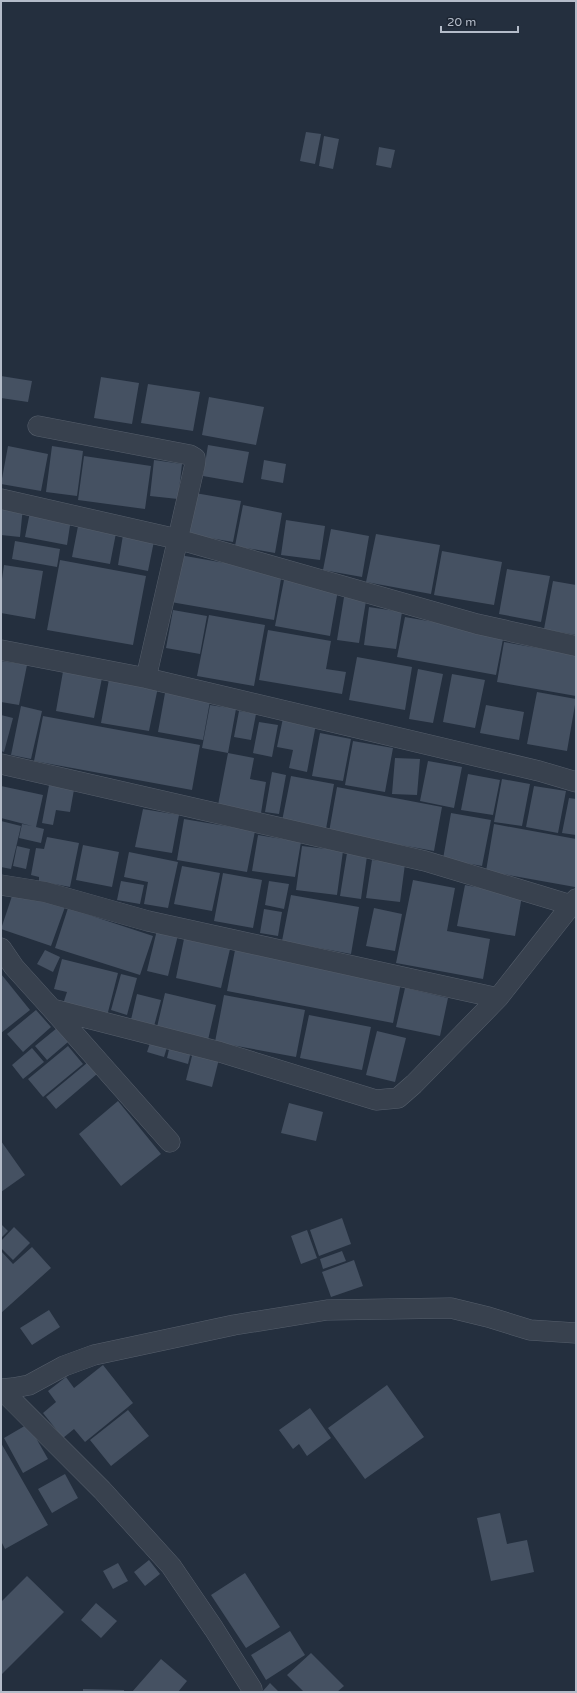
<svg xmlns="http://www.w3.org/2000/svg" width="577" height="1693" font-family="'Varela Round',sans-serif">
  <rect width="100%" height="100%" fill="#242f3e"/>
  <!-- building -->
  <path fill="#455162" d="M306 132 321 134 315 164 300 161Z
    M324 136 339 139 333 169 319 166Z
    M379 147 395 150 391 168 376 165Z
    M1 376 32 381 28 402 1 398Z
    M101 377 139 383 132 424 94 418Z
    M148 384 200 392 193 431 141 423Z
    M209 397 264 407 256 445 202 435Z
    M208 445 249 452 243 483 203 476Z
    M8 446 48 454 41 491 1 484Z
    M52 446 83 451 77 496 46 492Z
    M84 456 151 466 145 509 78 500Z
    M154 460 182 464 178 499 150 496Z
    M264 460 286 464 283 483 261 479Z
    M195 493 241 501 233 542 187 534Z
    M243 505 282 513 275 553 235 546Z
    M1 506 23 507 20 537 1 535Z
    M30 512 71 519 67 545 25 537Z
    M286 520 325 526 320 560 281 555Z
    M79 521 117 528 110 564 72 557Z
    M331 529 369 536 362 577 323 570Z
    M376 534 440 545 431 594 366 582Z
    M123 535 154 541 148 571 118 565Z
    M15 541 60 549 57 567 12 559Z
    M442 551 502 562 494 605 434 595Z
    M174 554 282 573 274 620 165 601Z
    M60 560 146 576 133 645 47 630Z
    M4 565 43 571 35 619 1 613V586Z
    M507 569 550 576 541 622 499 614Z
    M284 580 338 590 330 636 275 626Z
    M553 581 576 585V635L544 629Z
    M344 597 366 601 359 643 337 640Z
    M369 607 402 612 396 649 364 645Z
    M173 610 207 616 200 654 166 648Z
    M209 615 265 625 254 686 197 676Z
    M405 617 504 634 496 675 397 657Z
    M268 630 331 641 326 669 346 672 342 694 259 680Z
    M504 642 576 655V696L497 682Z
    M357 657 412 667 405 710 349 700Z
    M1 661 27 665 19 705 1 702Z
    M64 666 103 673 94 718 56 711Z
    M418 669 443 674 433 723 409 719Z
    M452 674 485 680 475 728 443 722Z
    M109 679 158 687 149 731 101 723Z
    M537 692 576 699 567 751 527 744Z
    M165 693 210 701 203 740 158 732Z
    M210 705 236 709 228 753 202 748Z
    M486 705 524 712 519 740 480 733Z
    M21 706 42 711 31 759 11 755Z
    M239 711 256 714 251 740 234 737Z
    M1 715 13 718 4 752 1 751Z
    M43 716 200 745 192 790 34 761Z
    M283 718 316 724 307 772 289 768 293 750 277 747Z
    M259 722 278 725 272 757 253 753Z
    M320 733 351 739 343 781 312 776Z
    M353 741 393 748 385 792 345 785Z
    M228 753 254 758 250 779 266 782 261 813 218 805Z
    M395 758 420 759 417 795 392 794Z
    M428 761 462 767 454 808 420 801Z
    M272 772 286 775 279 814 265 812Z
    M468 774 500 780 493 815 461 810Z
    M291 776 334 784 326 829 282 821Z
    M502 779 530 784 522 826 494 822Z
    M50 780 75 784 70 812 56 810 53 825 42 823Z
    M1 786 43 795 36 827 44 829 41 843 19 838 22 824 32 826 1 818Z
    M534 786 566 791 558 833 526 827Z
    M337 787 442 807 434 851 329 832Z
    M569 798 576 799V835L562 833Z
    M143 809 179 815 172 853 135 847Z
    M451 813 491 820 482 866 443 859Z
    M184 819 255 831 247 872 177 860Z
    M1 821 21 826 11 869 1 867Z
    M494 824 576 839 575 887 486 871Z
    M258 835 301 842 295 877 252 871Z
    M47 837 79 843 70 887 39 881V877L31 875 36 848 44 849Z
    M83 845 119 852 112 887 76 880Z
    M17 846 30 849 26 869 13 866Z
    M302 846 343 851 337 895 296 890Z
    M129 852 178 862 168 908 144 904 148 882 124 877Z
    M347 853 367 856 361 899 340 896Z
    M372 860 405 864 400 902 366 898Z
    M182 866 220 873 212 911 174 904Z
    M223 873 262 880 253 928 214 921Z
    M413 880 455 888 447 931 490 939 483 979 396 963Z
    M121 881 144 885 140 904 117 900Z
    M269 881 289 884 284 909 265 905Z
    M465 885 522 896 515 936 457 926Z
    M14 890 65 907 51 946 1 929Z
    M291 895 359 907 351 954 282 941Z
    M68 908 153 936 140 975 55 948Z
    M374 908 402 914 395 951 366 946Z
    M264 909 282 912 278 936 260 933Z
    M157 930 178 935 168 976 147 971Z
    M184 939 230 949 221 988 176 978Z
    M236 945 402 978 393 1023 227 991Z
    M45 950 60 957 53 972 37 964Z
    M62 959 118 973 107 1016 63 1004 67 992 54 989Z
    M1 974 30 1010 1 1033Z
    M121 974 137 978 127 1015 111 1010Z
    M405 988 448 998 440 1036 396 1027Z
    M165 993 216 1005 208 1040 157 1027Z
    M137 994 161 1000 153 1030 130 1024Z
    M224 995 305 1010 296 1057 215 1042Z
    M36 1010 51 1027 23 1052 7 1034Z
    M309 1015 371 1027 362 1070 300 1058Z
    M57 1028 68 1042 47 1060 35 1046Z
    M377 1031 406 1038 395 1082 366 1075Z
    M152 1037 169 1041 164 1057 147 1052Z
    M171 1041 192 1047 188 1064 167 1058Z
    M68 1046 83 1064 43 1097 28 1079Z
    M32 1048 44 1062 23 1079 12 1065Z
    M194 1048 220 1055 212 1087 186 1080Z
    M87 1063 97 1074 56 1109 46 1097Z
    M118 1101 161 1154 121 1186 79 1134Z
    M289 1103 323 1112 316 1141 281 1133Z
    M1 1141 25 1175 1 1192Z
    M342 1218 351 1244 319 1256 310 1230Z
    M1 1224 8 1231 1 1238Z
    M14 1227 30 1243 13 1260 1 1248V1241Z
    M307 1230 317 1258 301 1264 291 1236Z
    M32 1247 51 1268 1 1313V1251L13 1264Z
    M342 1251 346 1261 323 1269 320 1259Z
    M354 1260 363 1286 331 1297 322 1272Z
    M49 1310 60 1327 32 1345 20 1328Z
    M103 1365 133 1403 85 1442 74 1429 63 1438 43 1413 56 1402 48 1391 66 1377 74 1388Z
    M387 1385 424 1437 365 1479 328 1428Z
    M310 1408 331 1438 307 1456 299 1444 293 1449 279 1430Z
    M128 1410 149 1436 111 1466 90 1440Z
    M28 1424 48 1459 23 1473 4 1438Z
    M1 1443 48 1525 5 1549 1 1541Z
    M65 1474 78 1498 52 1513 38 1489Z
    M500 1513 507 1544 527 1540 534 1572 491 1581 477 1518Z
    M149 1560 160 1574 145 1586 134 1572Z
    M118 1563 128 1581 113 1589 103 1571Z
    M245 1573 280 1627 246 1648 211 1595Z
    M27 1576 64 1612 1 1675V1602Z
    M96 1603 117 1621 101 1638 81 1620Z
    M290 1631 305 1655 266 1680 251 1655Z
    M311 1653 344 1686 337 1692H304L287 1675Z
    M161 1659 187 1681 178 1692H132Z
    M270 1683 279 1692H262Z
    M83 1689 124 1690V1692H83Z"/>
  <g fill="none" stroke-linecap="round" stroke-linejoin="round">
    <!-- street casing -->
    <g stroke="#565f6c" stroke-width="21">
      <path id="street" d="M38 426 190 455 195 458V464L146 678
        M1 499 177 539 477 624 576 646
        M1 650 146 678 539 771 576 782
        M1 764 425 861 571 905
        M1 885 45 892 148 921 498 998
        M1 948 14 967 52 1009 220 1052 376 1100 398 1098 414 1084 498 998 576 899
        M52 1009 170 1142
        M1 1389 13 1388 29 1385 64 1366 94 1355 234 1325 327 1310 451 1308 488 1317 530 1330 576 1333
        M1 1389 102 1490 171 1566 214 1629 252 1689"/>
    </g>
    <!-- street -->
    <use href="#street" stroke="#38414e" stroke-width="20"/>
  </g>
  <!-- border -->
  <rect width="577" height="1693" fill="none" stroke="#b4bcc9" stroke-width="4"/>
  <!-- scale -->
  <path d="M441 26v6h77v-6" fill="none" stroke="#b4bcc9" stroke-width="2"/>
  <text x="447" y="26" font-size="12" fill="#b4bcc9" stroke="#1d2633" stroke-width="3" paint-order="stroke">20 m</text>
</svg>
